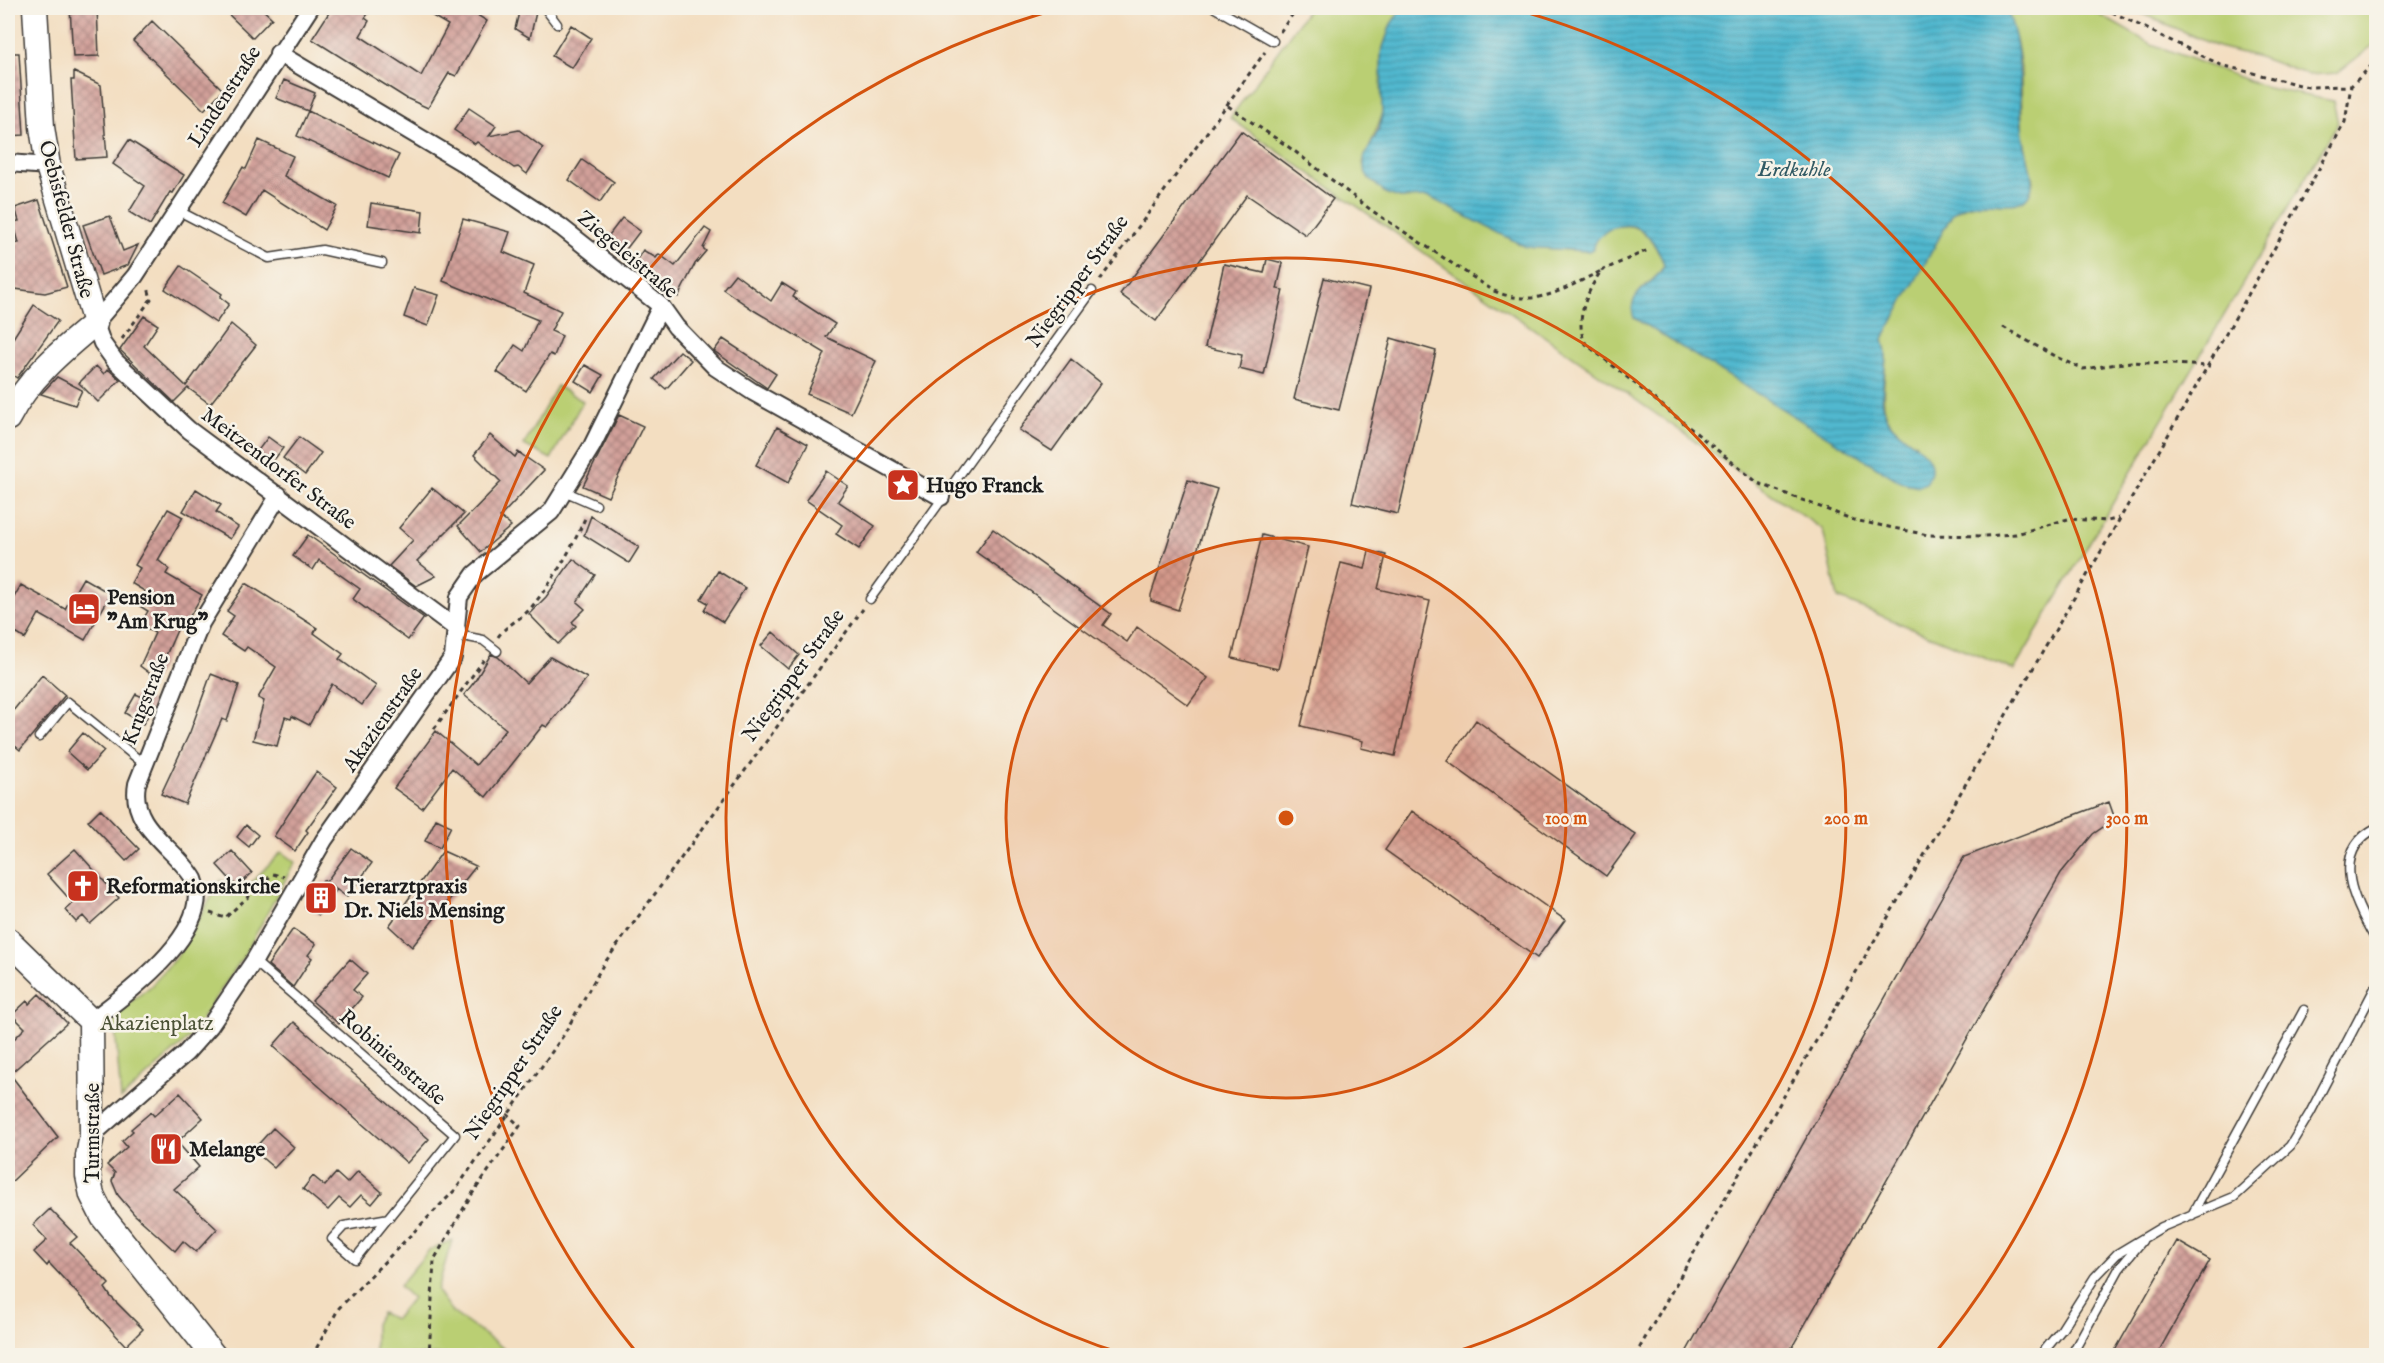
<svg xmlns="http://www.w3.org/2000/svg" width="2384" height="1363" font-family="'IM FELL English',serif">
  <defs>
    <pattern id="water-rules" width="6" height="5" patternUnits="userSpaceOnUse" patternTransform="scale(1.5)"><rect width="6" height="5" fill="#51b8cf"/><path d="M0 2.5h6" fill="none" stroke="#4295a7"/></pattern>
    <pattern id="building-cross-hatch" width="8" height="8" patternUnits="userSpaceOnUse" patternTransform="scale(1.5)"><rect width="8" height="8" fill="#d2a09a"/><path d="M0 0l8 8M0 8l8-8" fill="none" stroke="#aa827d"/></pattern>
  </defs>
  <rect width="100%" height="100%" fill="#f7f3e8"/>
  <filter id="ink" filterUnits="userSpaceOnUse"><feTurbulence type="fractalNoise" baseFrequency=".0167" numOctaves="2"/><feDisplacementMap in="SourceGraphic" scale="12" xChannelSelector="R" yChannelSelector="G"/><feConvolveMatrix kernelMatrix="1 2 1 2 8 2 1 2 1" color-interpolation-filters="sRGB"/></filter>
  <filter id="wash" filterUnits="userSpaceOnUse"><feTurbulence type="fractalNoise" baseFrequency=".008" numOctaves="4" result="noise"/><feDisplacementMap in="SourceGraphic" scale="24" xChannelSelector="R" yChannelSelector="G"/><feGaussianBlur stdDeviation="1.35" result="paint"/><feColorMatrix in="noise" values="0 0 0 0 0 0 0 0 0 0 0 0 0 0 0 0 0 1.4 0 .05"/><feComposite in="paint" operator="in"/></filter>
  <g filter="url(#wash)">
    <rect width="100%" height="100%" fill="#f3dec1"/>
    <!-- green -->
    <path fill="#bacf73" stroke="#6b7648" stroke-width="1.5" d="M1309 8H1402L1391 24 1381 53 1382 116 1363 163 1368 177 1385 193 1400 198 1429 196 1526 247 1584 251 1594 245C1595 228 1626 221 1639 229 1649 235 1661 254 1664 265 1654 288 1630 284 1634 318L1908 485 1916 444C1874 422 1884 397 1886 357 1886 350 1884 345 1883 338L1953 213C1976 196 1999 208 2022 201L2033 182 2022 131 2021 68 2017 44 2006 8H2088L2149 43 2268 88 2333 101 2338 123 2014 670 1838 598 1823 530 1230 118Z
      M2129 8H2376V43L2337 73 2309 75 2259 57 2218 47Z
      M557 386 583 401 551 459 524 445Z
      M281 852 295 862 245 954 189 1038 121 1099 114 1015 151 986 177 956 221 880 242 892Z
      M452 1240 437 1291 452 1312 513 1355H375V1324L381 1313 395 1319 412 1298 399 1286 429 1250Z"/>
    <!-- water -->
    <path fill="url(#water-rules)" stroke="#366a76" stroke-width="1.5" d="M1402 8H1733L1744 11 1761 8H2006C2025 52 2017 89 2023 134 2024 148 2033 172 2032 184 2032 190 2029 196 2024 200 2007 211 1978 193 1953 213L1883 339C1884 345 1886 350 1886 356 1885 377 1877 401 1888 420 1900 441 1947 453 1926 483L1918 486 1901 482 1634 318C1624 291 1657 285 1664 265 1661 253 1650 236 1640 229 1624 219 1596 231 1594 248L1589 251 1526 247 1429 197 1400 198 1385 193 1368 177 1364 169V158L1379 129 1382 116 1381 53 1391 24Z"/>
    <g id="blocks">
      <!-- building -->
      <path fill="url(#building-cross-hatch)" d="M70 8H97L99 56 73 57Z
        M222 8H261L272 18 253 38Z
        M332 8H372L365 18 369 21 360 36 421 76 448 25 419 8H466L487 21 456 76 449 73 428 108 406 98 312 39Z
        M520 8H537L530 38 515 29Z
        M152 21 223 90 204 110 133 41Z
        M571 25 591 38 572 68 552 56Z
        M8 53H19L24 135 8 136Z
        M74 72 101 85 107 157 76 159 71 80H74Z
        M284 80 315 93 308 111 276 98Z
        M469 108 496 126 489 136 519 130 543 148 527 174 518 167 514 168 477 142 475 144 454 130Z
        M308 111 399 155 388 178 297 136Z
        M1241 131 1333 199 1306 235 1247 195 1156 321 1120 294Z
        M129 140 184 175 173 193 170 192 150 225 129 212 145 186 113 164Z
        M259 140 293 156 284 176 337 206 324 230 262 190 246 217 222 203 243 167 246 169Z
        M582 160 614 182 600 202 569 180Z
        M39 200 67 287 45 293 8 288V245L19 243 13 222 19 221 15 208Z
        M371 203 423 211 421 233 368 225Z
        M110 216 123 251 138 245 128 265 101 275 83 225Z
        M622 218 640 231 624 252 606 239Z
        M463 219 510 232 503 252 534 265 524 293 561 311 551 331 562 336 554 356 550 354 526 391 497 372 515 345 524 351 538 320 443 281Z
        M705 228 711 232 703 248 706 251 695 264 678 297 631 268 643 250 656 258 659 254 675 266Z
        M1267 259 1283 263 1277 289 1283 290 1264 375 1239 369 1242 355 1205 347 1224 264 1264 273Z
        M181 266 222 294 220 297 229 304 216 323 165 289Z
        M735 274 771 301 782 283 796 292 793 297 835 324 826 337 876 361 851 413 807 394 825 353 755 311 723 289Z
        M1324 278 1369 289 1339 410 1294 399Z
        M414 288 439 295 428 326 404 317Z
        M34 305 58 321 17 378 8 372V346Z
        M144 316 158 325 144 346 186 386 231 324 256 345 210 404 188 388 174 402 120 350Z
        M1391 338 1436 351 1398 514 1352 503Z
        M723 339 776 374 767 388 714 351Z
        M680 351 691 360 666 389 654 379Z
        M1071 359 1101 383 1052 451 1019 430Z
        M585 365 603 375 593 392 575 381Z
        M96 366 104 374 108 369 120 380 98 402 79 383Z
        M57 377 82 390 75 405 41 394Z
        M619 415 643 426 608 497 583 486Z
        M777 427 808 444 788 483 756 465Z
        M490 435 515 457 518 452 544 470 500 517 511 526 481 552 458 526 501 482 474 455Z
        M268 437 283 448 271 464 256 453Z
        M299 437 321 453 305 475 283 458Z
        M826 471 848 486 838 501 875 526 859 549 836 534 842 525 806 500Z
        M1188 480 1217 489 1178 610 1151 601V595Z
        M432 488 464 514 417 561 436 576 416 586 389 566 413 540 399 528Z
        M196 489 221 505 216 512 238 527 230 539 183 511Z
        M168 509 183 517 158 560 169 569 166 574 202 595 182 630 178 628 156 678 140 666 155 633 140 625 148 611 138 605 146 592 131 583 140 568 135 565Z
        M591 516 639 547 629 563 584 535Z
        M993 529 1111 614 1103 625 1127 642 1137 627 1208 678 1188 705 976 552Z
        M308 535 424 618 408 640 353 599 360 589 319 560 313 570 293 556Z
        M1262 535 1308 547 1278 669 1232 658Z
        M1369 551 1386 555 1378 589 1430 601 1395 756 1361 748 1363 741 1301 726 1341 563 1365 569Z
        M573 559 595 575 577 602 585 609 572 622 576 626 558 644 529 614 546 597Z
        M718 571 745 588 723 622 704 610 708 603 701 599Z
        M83 578 111 594 85 640 39 614 25 639 8 628V608L21 585 65 609Z
        M246 583 317 628 314 633 343 654 339 659 376 686 362 705 332 684 309 725 292 716 291 719 285 717 277 746 253 740 264 701 258 698 276 667 247 647 244 651 221 636 234 616 227 611Z
        M773 632 799 655 788 669 761 646Z
        M491 654 498 657 526 683 550 657 587 678 547 727 543 725 486 797 452 768 422 808 394 788 436 731 476 765 506 729 464 695 475 681Z
        M211 674 239 685 227 721 222 719 185 804 161 794 190 732Z
        M42 675 65 695 20 750 8 740V717Z
        M136 694 155 703 143 724 125 713Z
        M1476 720 1636 835 1606 876 1447 761Z
        M83 733 104 751 87 770 67 752Z
        M316 772 337 787 306 830 308 832 295 851 274 836Z
        M2109 802 2115 819 2093 834 2061 873 1787 1356H1684L1964 857Z
        M100 809 139 849 126 861 88 821Z
        M1412 811 1565 920 1537 958 1385 850Z
        M436 819 451 826 440 848 425 841Z
        M246 825 258 835 249 847 237 837Z
        M351 848 372 863 347 897 326 882Z
        M75 849 119 898 90 924 83 916 76 922 65 910 73 903 47 874Z
        M232 851 252 873 237 887 217 865Z
        M443 851 476 866 412 947 389 926Z
        M323 880 337 889 319 915 305 906Z
        M293 929 316 944 308 955 312 958 293 987 268 965Z
        M350 959 367 974 353 990 362 997 339 1024 312 1001Z
        M39 994 67 1023 10 1074 58 1137 8 1185V1139L12 1134 8 1126V1045L25 1028 12 1015 27 1001 29 1004Z
        M294 1022 429 1139 407 1163 273 1046Z
        M180 1093 203 1118 177 1142 199 1167 174 1189 217 1229 196 1252 183 1241 175 1251 134 1214 118 1195 112 1181 115 1173 107 1165 127 1147 122 1141 133 1131 131 1129 151 1112 154 1116Z
        M273 1128 294 1147 274 1168 253 1150Z
        M358 1171 382 1192 372 1204 361 1195 350 1207 339 1198 328 1210 303 1189 313 1176 325 1186 336 1173 347 1183Z
        M50 1209 77 1237 70 1243 109 1284 105 1288 111 1297 143 1329 126 1346 49 1263 47 1266 34 1252 47 1240 33 1225Z
        M2177 1241 2210 1260 2156 1356H2112Z"/>
    </g>
  </g>
  <g filter="url(#ink)">
    <use href="#blocks" fill-opacity="0" stroke="#3c3935" stroke-width="1.5"/>
    <g fill="none" stroke-linecap="round" stroke-linejoin="round">
      <!-- lane casing -->
      <g stroke="#3c3935" stroke-width="11">
        <path id="lane" d="M545 8 557 24
          M1215 8 1273 41
          M177 210 269 258 322 250 382 263
          M564 491 596 505
          M870 599 1092 291
          M457 629 468 637 483 640 497 651
          M39 737 68 702 144 764
          M2376 828C2328 853 2355 904 2376 940
          M254 961 455 1135 355 1259 332 1239 344 1226 389 1218
          M2192 1215 2304 1010
          M2040 1356 2062 1329 2095 1277 2117 1254 2162 1227 2234 1197 2290 1146 2310 1113 2376 986
          M2071 1356 2119 1269 2142 1241"/>
      </g>
      <!-- street casing -->
      <g stroke="#3c3935" stroke-width="20">
        <path id="street" d="M310 8 135 276 95 323 102 343 115 361 189 430 457 629
          M278 53 461 162 561 227 661 306 676 327 715 367 753 392 941 497
          M8 163 48 166
          M91 1021C126 994 214 932 194 879 175 847 129 827 137 784L201 623 279 495
          M92 1135 186 1053 210 1026 254 961 324 840 453 657 459 597 475 574 551 512 592 446 661 306"/>
      </g>
      <!-- secondary casing -->
      <g stroke="#3c3935" stroke-width="27">
        <path id="secondary" d="M8 418C28 379 61 351 95 323L48 166 42 127 35 8
          M8 940 91 1021 92 1135 88 1156V1176L92 1195 103 1217 214 1356"/>
      </g>
      <!-- path -->
      <path stroke="#3c3935" stroke-width="3" stroke-dasharray="4.5 4.5" stroke-linecap="butt" d="M2104 8 2221 65 2308 87 2351 86 2376 61
        M1280 32 1297 8
        M1228 106 1293 150 1371 210 1494 291C1537 309 1563 289 1601 271 1588 290 1573 322 1586 344L1758 483 1854 520 1928 535 1984 536 2016 534 2068 519 2108 521 2119 518
        M1601 271 1648 250
        M1100 280 1265 52
        M2003 327 2056 357 2083 369 2131 362 2210 366
        M122 339 151 299 148 287
        M498 637C506 625 520 620 530 609 553 581 572 549 586 516
        M434 729 485 658
        M210 913 225 918 273 874 284 877
        M312 1356 339 1308 456 1189 563 1036 603 965 863 609
        M429 1356 434 1260 470 1197 520 1126 507 1114
        M1635 1356C1869 943 2115 537 2345 122L2351 86"/>
      <!-- lane -->
      <use href="#lane" stroke="#fff" stroke-width="8"/>
      <!-- street -->
      <use href="#street" stroke="#fff" stroke-width="16"/>
      <!-- secondary -->
      <use href="#secondary" stroke="#fff" stroke-width="24"/>
    </g>
  </g>
  <!-- distance rings -->
  <circle cx="1286" cy="818" r="280" fill="#d4530e" fill-opacity=".12"/>
  <g fill="none" stroke="#d4530e" stroke-width="3">
    <circle cx="1286" cy="818" r="280"/>
    <path d="M1127 1355A560 560 0 1 1 1445 1355"/>
    <path d="M637 1353A841 841 0 0 1 1061 8M1511 8A841 841 0 0 1 1935 1353"/>
  </g>
  <!-- icons -->
  <defs>
    <g id="sight-square" transform="scale(1.725)"><rect x="-9" y="-9" width="18" height="18" rx="4" fill="#c8321e" stroke="#f7f3e8"/><path d="M0-6L1.8-2.2L6-1.7L2.9 1.2L3.7 5.4L0 3.3L-3.7 5.4L-2.9 1.2L-6-1.7L-1.8-2.2Z" fill="#fff"/></g>
    <g id="hotel-square" transform="scale(1.725)"><rect x="-9" y="-9" width="18" height="18" rx="4" fill="#c8321e" stroke="#f7f3e8"/><path d="M-6-4.5h1.5V1H6V5H4.5V3h-9V5H-6ZM-4 0a1.8 1.8 0 1 1 3.6 0ZM.5 0V-2.5h3Q6-2.5 6 0Z" fill="#fff"/></g>
    <g id="church-square" transform="scale(1.725)"><rect x="-9" y="-9" width="18" height="18" rx="4" fill="#c8321e" stroke="#f7f3e8"/><path d="M-1.2-6h2.4v3.5h3.3v2.4h-3.3V6h-2.4V-.1h-3.3v-2.4h3.3Z" fill="#fff"/></g>
    <g id="building-square" transform="scale(1.725)"><rect x="-9" y="-9" width="18" height="18" rx="4" fill="#c8321e" stroke="#f7f3e8"/><path d="M-4-6H4V6H1V3H-1V6H-4ZM-2.5-4.3h1.7v1.8h-1.7ZM.8-4.3h1.7v1.8H.8ZM-2.5-1h1.7V.8h-1.7ZM.8-1h1.7V.8H.8Z" fill="#fff"/></g>
    <g id="restaurant-square" transform="scale(1.725)"><rect x="-9" y="-9" width="18" height="18" rx="4" fill="#c8321e" stroke="#f7f3e8"/><path d="M-5-6h1v4h1v-4h1v4h1v-4h1v5L-1.5 .5V6h-2V.5L-5-1ZM5-6V6H3V1.5H1.5Q1.5-4 5-6Z" fill="#fff"/></g>
  </defs>
  <g fill-rule="evenodd">
    <use href="#sight-square" x="903" y="485"/>
    <use href="#hotel-square" x="84" y="609"/>
    <use href="#church-square" x="83" y="886"/>
    <use href="#building-square" x="321" y="898"/>
    <use href="#restaurant-square" x="166" y="1149"/>
  </g>
  <g text-anchor="middle" stroke-width="5" stroke-linejoin="round" paint-order="stroke">
    <!-- street labels -->
    <g font-size="21" fill="#1c1c1c" stroke="#f7f3e8">
      <text transform="translate(224 96) rotate(-57)" y="7">Lindenstraße</text>
      <text transform="translate(67 219) rotate(75)" y="7">Oebisfelder Straße</text>
      <text transform="translate(628 254) rotate(40)" y="7">Ziegeleistraße</text>
      <text transform="translate(1077 281) rotate(-54)" y="7">Niegripper Straße</text>
      <text transform="translate(279 468) rotate(37)" y="7">Meitzendorfer Straße</text>
      <text transform="translate(793 675) rotate(-54)" y="7">Niegripper Straße</text>
      <text transform="translate(145 699) rotate(-69)" y="7">Krugstraße</text>
      <text transform="translate(382 719) rotate(-55)" y="7">Akazienstraße</text>
      <text transform="translate(393 1057) rotate(41)" y="7">Robinienstraße</text>
      <text transform="translate(513 1072) rotate(-56)" y="7">Niegripper Straße</text>
      <text transform="translate(92 1133) rotate(-90)" y="7">Turmstraße</text>
    </g>
    <!-- poi labels -->
    <g font-size="21" font-weight="bold" fill="#1c1c1c" stroke="#f7f3e8" text-anchor="start">
      <text x="926" y="492">Hugo Franck</text>
      <text x="107" y="604">Pension<tspan x="107" dy="24">"Am Krug"</tspan></text>
      <text x="106" y="893">Reformationskirche</text>
      <text x="344" y="893">Tierarztpraxis<tspan x="344" dy="24">Dr. Niels Mensing</tspan></text>
      <text x="189" y="1156">Melange</text>
    </g>
    <!-- park labels -->
    <g font-size="21" fill="#4b5236" stroke="#f7f3e8">
      <text x="157" y="1030">Akazienplatz</text>
    </g>
    <!-- water labels -->
    <g font-size="22" font-style="italic" fill="#315a64" stroke="#f7f3e8">
      <text x="1794" y="176">Erdkuhle</text>
    </g>
  </g>
  <circle cx="1286" cy="818" r="9" fill="#d4530e" stroke="#f7f3e8" stroke-width="3"/>
  <g font-size="18" text-anchor="middle" font-weight="bold" fill="#d4530e" stroke="#f7f3e8" stroke-width="5" stroke-linejoin="round" paint-order="stroke">
    <text x="1566" y="824">100 m</text>
    <text x="1846" y="824">200 m</text>
    <text x="2127" y="824">300 m</text>
  </g>
  <!-- margin -->
  <rect width="2384" height="1363" fill="none" stroke="#f7f3e8" stroke-width="30"/>
</svg>
